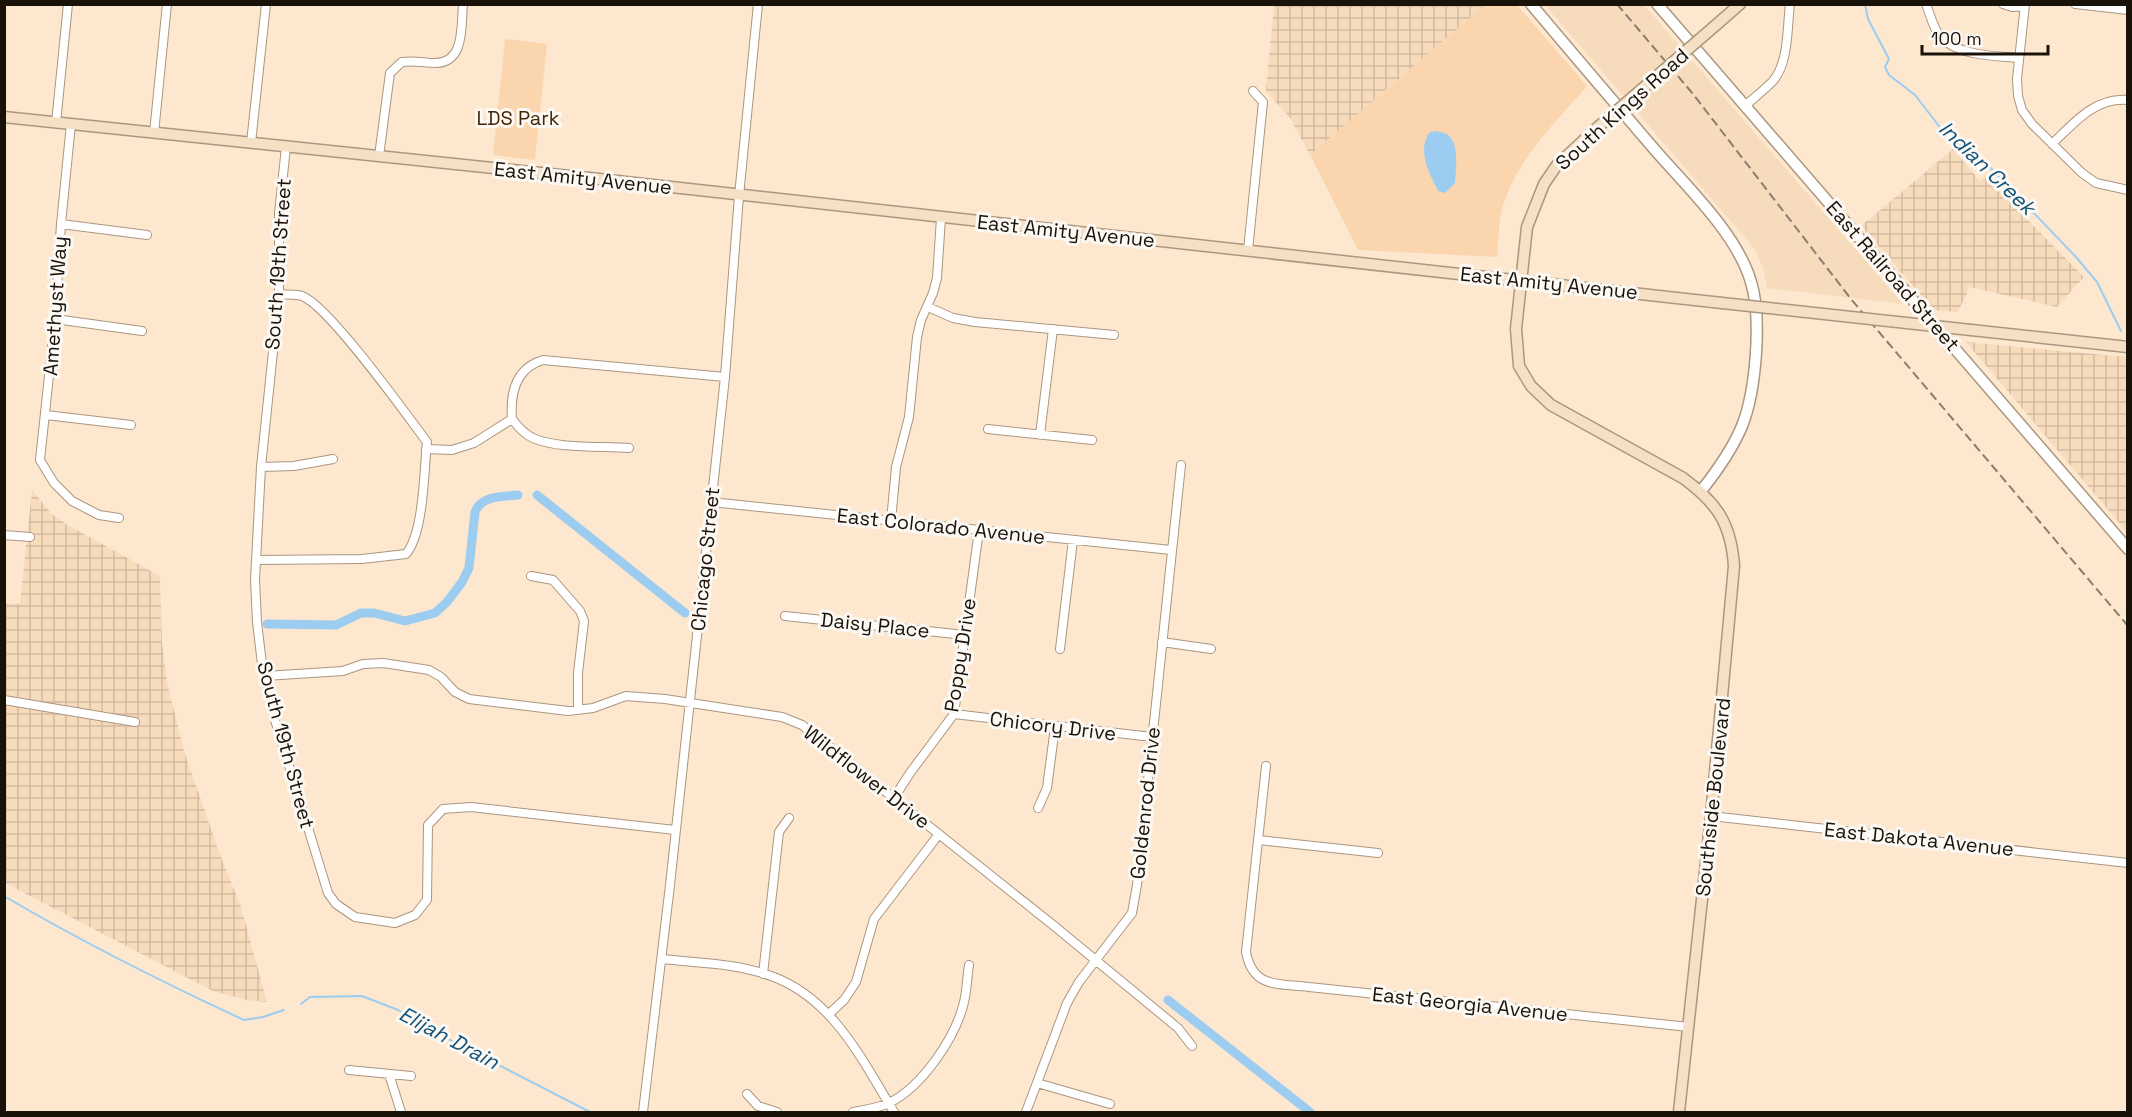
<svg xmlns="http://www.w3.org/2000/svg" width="2132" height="1117" font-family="'Space Grotesk',sans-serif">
  <defs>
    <pattern id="industrial-grid" width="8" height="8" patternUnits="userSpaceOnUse" patternTransform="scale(1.5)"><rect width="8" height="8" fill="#f7dbbd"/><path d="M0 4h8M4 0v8" fill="none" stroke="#d3bba1"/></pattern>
  </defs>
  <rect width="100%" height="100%" fill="#fee7cf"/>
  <!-- built -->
  <path fill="#f7dbbd" d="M1545 5H1644L1903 304 1767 288 1763 268 1754 248Z"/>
  <!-- industrial -->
  <path fill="url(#industrial-grid)" d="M1274 5H1485L1310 155 1291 119 1266 91Z
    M1953 149 1980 181 1985 177 2084 277 2057 307 1970 287 1958 312 1934 310 1861 226Z
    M1966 342 2127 357V532Z
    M32 490 52 514 66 524 160 576 162 643 167 682 184 751 219 852 241 907 267 1002 246 1000 213 991 5 883 4 603 20 604Z"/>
  <!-- park -->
  <path fill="#fbd5ae" d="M1485 5H1517L1587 86C1556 122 1520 156 1504 202 1498 219 1499 240 1497 257L1358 250 1310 155Z
    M505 39 547 44 535 160 493 155Z"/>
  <!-- water -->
  <path fill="#9ccdf1" d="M1436 131C1441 132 1447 133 1450 137 1459 147 1456 170 1455 183L1445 193 1438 191C1430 174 1416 150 1430 132Z"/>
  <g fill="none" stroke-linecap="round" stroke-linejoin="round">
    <!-- stream -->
    <path stroke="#9ccdf1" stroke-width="2" d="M1865 4 1868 19 1889 59 1885 67 1889 75 1915 95 1942 130 1956 143 1981 158 2076 257 2097 282 2121 331
      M4 896C82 942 162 982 244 1020L263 1017 284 1010
      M301 1004 310 997 362 996 398 1010 450 1040 590 1112"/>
    <!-- canal -->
    <path stroke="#9ccdf1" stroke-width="9" d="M537 495 685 613
      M267 624 336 625 361 613H374L405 621 435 613 447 602 462 582 469 568 475 512C482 495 502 497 518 495
      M1168 1000 1310 1112"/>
    <!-- minor casing -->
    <g stroke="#ab967f" stroke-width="10">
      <path id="minor" d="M1926 4C1930 14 1933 27 1939 35 1956 56 1995 56 2019 58
        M2003 4 2012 7 2024 6
        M2025 4 2017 79 2018 96 2022 110 2032 124 2082 173 2096 183 2128 190
        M2075 4 2128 10
        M1745 106C1754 98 1764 90 1773 81 1789 62 1787 28 1790 4
        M56 123 68 4
        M71 124 61 224 55 319 40 460 54 483 72 501 99 515 119 518
        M154 133 167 4
        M251 143 266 4
        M2052 144C2074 123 2095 97 2128 100
        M286 147 279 213V294L261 467 255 580 257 622 262 664 275 720 328 893 336 904 355 917 395 923 415 915 427 900 428 825 443 809 471 807 675 830
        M379 156 390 73 402 62C414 60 424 63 436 63 465 62 461 26 463 4
        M61 224 147 235
        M1248 250 1263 102 1253 91
        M928 307 953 318 975 322 1114 335
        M55 319 142 331
        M46 415 131 425
        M512 419C510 393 516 368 543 360L725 377
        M512 419C518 427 524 434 533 438 557 449 603 446 629 448
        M988 429 1092 440
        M1040 435 1053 329
        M426 449 452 450 474 443 512 419
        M261 467 294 466 333 459
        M711 502 1171 550
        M891 521 896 467 909 417 917 337 921 320 933 293 937 278 941 218
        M4 535 30 537
        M257 560 362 559 406 554C424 533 424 470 427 442 406 414 328 305 302 296 296 294 286 295 279 294
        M531 576 553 580 580 611 584 621 578 673V710
        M785 616 965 635
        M1162 642 1211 649
        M1060 649 1073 540
        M265 676 343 671 363 664 383 663 429 670 441 677 455 692 469 699 568 711 593 708 626 696 665 699 782 717 802 725 1053 925 1178 1028 1192 1046
        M4 700 135 722
        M954 714 1152 737
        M1266 766 1246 952C1253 989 1278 983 1309 987L1689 1027
        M894 798 910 773 954 714 979 530
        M1038 808 1047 788 1055 727
        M1711 816 2128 863
        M1259 840 1378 853
        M662 959C697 963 737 963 771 976 833 998 862 1060 894 1112
        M763 974 779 832 789 818
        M829 1014 844 1000 856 982 874 919 939 834
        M349 1070 411 1076
        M389 1074 401 1112
        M1037 1083 1110 1104
        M747 1094 758 1106 777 1112
        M643 1112 670 885 725 377 739 196 758 4
        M853 1112C864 1110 878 1108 889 1103 922 1087 956 1037 964 1002 967 990 967 977 969 965
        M1026 1112 1067 1003 1079 982 1132 913 1137 885 1181 465"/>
    </g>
    <!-- tertiary casing -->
    <g stroke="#ab967f" stroke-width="13">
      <path id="tertiary" d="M1531 4C1572 53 1614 102 1655 150 1688 188 1737 234 1751 282 1762 318 1756 391 1742 426 1732 450 1717 471 1701 491
        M1657 4 2128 549"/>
    </g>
    <!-- secondary casing -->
    <g stroke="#ab967f" stroke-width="13">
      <path id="secondary" d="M1716 25 1740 4
        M4 117 599 179 1722 303
        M1598 127 1557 165 1544 184 1527 227 1516 329 1519 366 1531 386 1551 405 1683 478C1717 503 1731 523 1734 566L1711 816 1679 1112
        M1971 330 2128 347"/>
    </g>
    <!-- minor -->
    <use href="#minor" stroke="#fff" stroke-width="8"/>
    <!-- tertiary -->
    <use href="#tertiary" stroke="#fff" stroke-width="10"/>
    <!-- secondary -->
    <use href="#secondary" stroke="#f5e0c5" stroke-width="10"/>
    <!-- rail -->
    <path stroke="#8c7d6c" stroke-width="2" stroke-dasharray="9 4.5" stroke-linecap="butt" d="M1617 4 1693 94 1851 299 2128 626"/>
    <!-- secondary-bridge casing -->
    <g stroke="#ab967f" stroke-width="13" stroke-linecap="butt">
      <path id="secondary-bridge" d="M1598 127 1716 25
        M1722 303 1971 330"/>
    </g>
    <!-- secondary-bridge -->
    <use href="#secondary-bridge" stroke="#f5e0c5" stroke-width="10"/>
  </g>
  <g text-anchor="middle" stroke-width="6" stroke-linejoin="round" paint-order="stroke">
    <!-- street labels -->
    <g font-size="20" fill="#191209" stroke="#fcf8f3">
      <text transform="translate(1622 109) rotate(-42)" y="7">South Kings Road</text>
      <text transform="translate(583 178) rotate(6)" y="7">East Amity Avenue</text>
      <text transform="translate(1066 231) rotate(6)" y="7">East Amity Avenue</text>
      <text transform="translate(278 264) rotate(-86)" y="7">South 19th Street</text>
      <text transform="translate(1893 276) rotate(49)" y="7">East Railroad Street</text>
      <text transform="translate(1549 283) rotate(6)" y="7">East Amity Avenue</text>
      <text transform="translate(55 306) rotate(-86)" y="7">Amethyst Way</text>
      <text transform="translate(941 526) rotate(6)" y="7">East Colorado Avenue</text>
      <text transform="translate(705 559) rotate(-84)" y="7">Chicago Street</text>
      <text transform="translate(875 625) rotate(6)" y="7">Daisy Place</text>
      <text transform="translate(960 655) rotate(-81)" y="7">Poppy Drive</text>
      <text transform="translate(1053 726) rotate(7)" y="7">Chicory Drive</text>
      <text transform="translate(286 745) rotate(75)" y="7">South 19th Street</text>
      <text transform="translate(867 777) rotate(38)" y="7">Wildflower Drive</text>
      <text transform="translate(1713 797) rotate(-84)" y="7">Southside Boulevard</text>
      <text transform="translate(1145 803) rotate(-84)" y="7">Goldenrod Drive</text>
      <text transform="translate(1919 839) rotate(6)" y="7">East Dakota Avenue</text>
      <text transform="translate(1470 1004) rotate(6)" y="7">East Georgia Avenue</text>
    </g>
    <!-- park labels -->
    <g font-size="20" fill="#412705" stroke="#fcf8f3">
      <text x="518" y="125">LDS Park</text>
    </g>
    <!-- water labels -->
    <g font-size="21" font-style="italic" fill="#105279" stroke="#fcf8f3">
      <text transform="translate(1987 168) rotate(44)" y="7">Indian Creek</text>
      <text transform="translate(449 1038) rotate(28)" y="7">Elijah Drain</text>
    </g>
  </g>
  <!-- border -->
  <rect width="2132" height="1117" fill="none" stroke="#191209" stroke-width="12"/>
  <!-- scale -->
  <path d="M1922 45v9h126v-9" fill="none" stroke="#191209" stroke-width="3"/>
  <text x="1931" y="45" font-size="18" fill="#191209" stroke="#fcf8f3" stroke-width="4.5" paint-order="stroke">100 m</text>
</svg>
